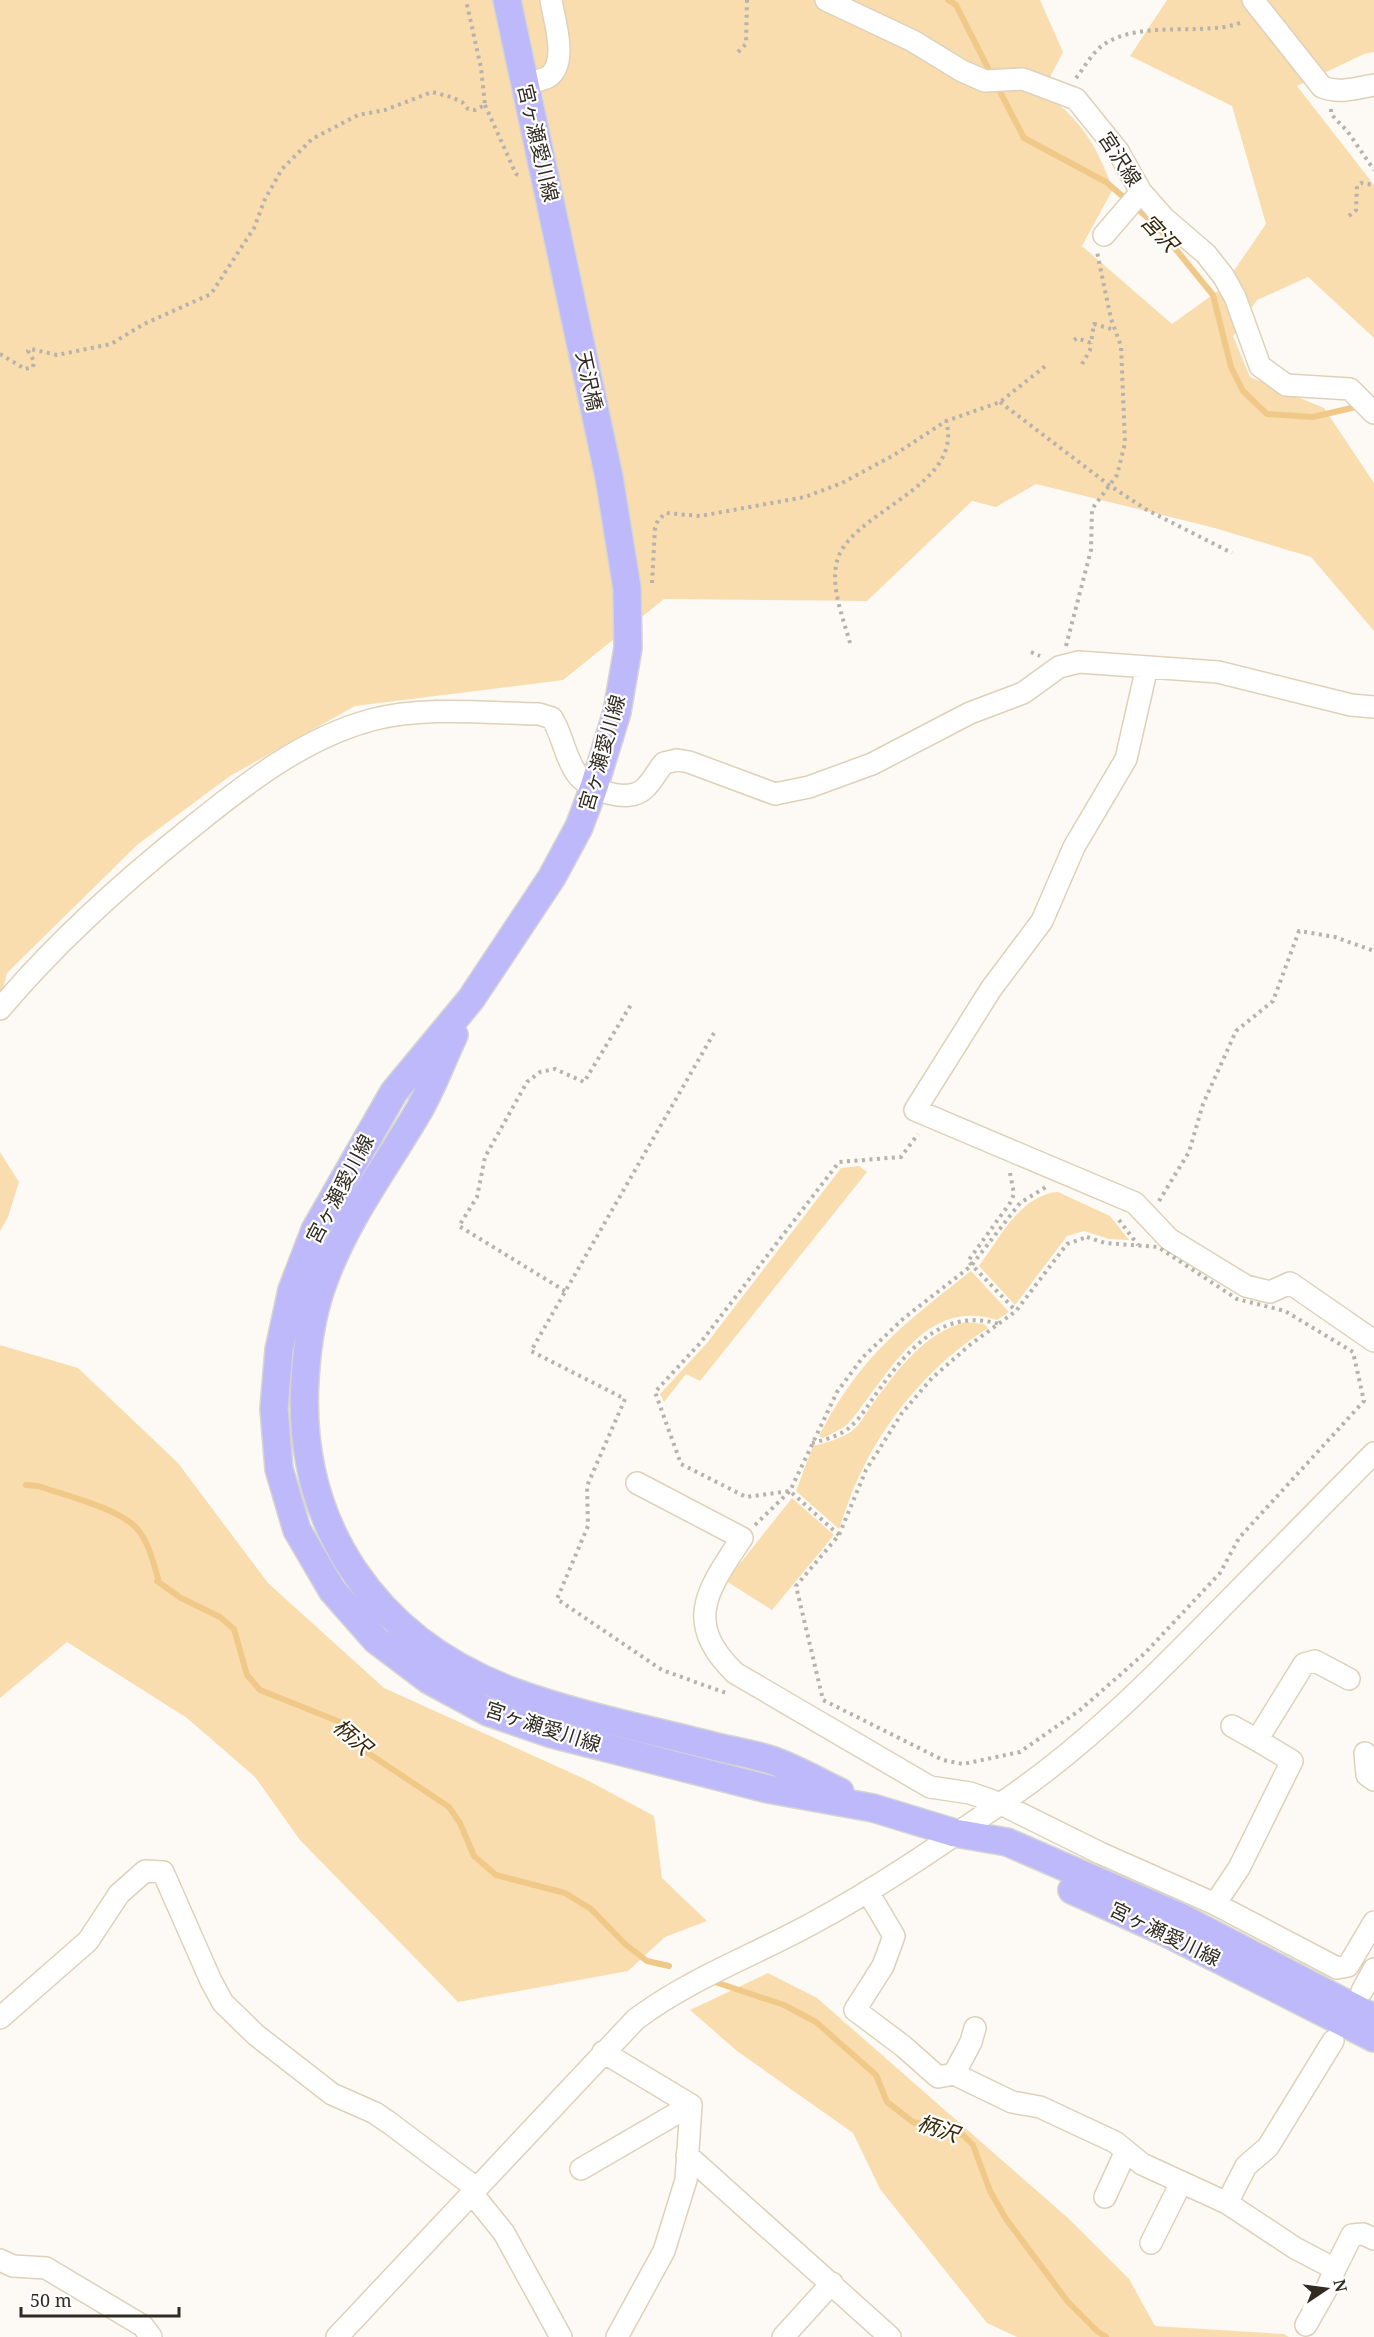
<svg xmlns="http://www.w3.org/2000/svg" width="1374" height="2337" font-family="'Noto Serif','Noto Sans JP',serif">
  <rect width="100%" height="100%" fill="#fdfaf5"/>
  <!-- green -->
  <path fill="#f9ddaf" d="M0 0H1040L1063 52 1043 91C1082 122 1095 142 1113 189L1082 246 1172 324 1222 288 1266 224 1232 106 1130 56 1167 0H1374V52L1364 54 1297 86 1374 185V338L1308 277 1257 300 1233 336 1250 377 1324 408 1374 483V631L1311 557 1211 527 1036 484 996 507 972 501 867 601 664 599 563 680 355 706 230 776 137 845 7 973 0 1002Z
    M0 1152 19 1182 8 1217 0 1231Z
    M859 1166 867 1172 700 1381 686 1374 664 1402 660 1394 707 1343 841 1168Z
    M1058 1192 1110 1216 1129 1240 1109 1239 1084 1231 1067 1236 1015 1305 979 1266C1000 1238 1020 1195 1058 1192Z
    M971 1271 1009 1312 997 1320C933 1300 901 1355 867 1399 860 1408 853 1420 844 1427 838 1431 830 1434 823 1438L819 1436C860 1357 902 1325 971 1271Z
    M966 1322 984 1324 988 1328C935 1361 891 1412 863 1468 853 1487 846 1509 839 1529L796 1491 813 1446C826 1443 840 1439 852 1431 861 1424 867 1411 874 1402 899 1368 924 1333 966 1322Z
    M0 1345 78 1368 178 1463 268 1583 384 1688 587 1780 654 1816 662 1878 707 1921 665 1937 628 1971 458 2002 300 1840 255 1777 187 1718 67 1642 0 1698Z
    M792 1498 834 1535 772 1610 726 1581Z
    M768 1973 817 1998 1068 2218 1129 2279 1155 2326 1284 2334 1289 2337H1017L987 2323 880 2189 853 2133 737 2051 690 2010Z"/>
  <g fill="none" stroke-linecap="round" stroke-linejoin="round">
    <!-- stream -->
    <path stroke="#f0c988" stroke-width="6" d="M948 0 956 5 992 76
      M997 86 1024 138 1106 182 1156 225 1213 295 1231 367 1243 391 1267 414 1313 417 1360 406
      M26 1485 38 1486C64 1495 123 1509 139 1531 150 1546 154 1565 159 1582L157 1581 181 1598 220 1617 234 1629 247 1675 260 1690 340 1722 362 1749 449 1807 460 1823 474 1856 496 1875 565 1893 591 1909 625 1944 647 1961 669 1966
      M715 1982 784 2005 816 2022 876 2075 887 2102 913 2122 963 2135 973 2145 990 2191 1006 2219 1068 2302 1097 2331 1106 2337"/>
    <!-- minor casing -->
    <g stroke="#dfd1b9" stroke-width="24">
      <path id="minor" d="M826 0 913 41 962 71 985 81 1023 79 1076 99 1118 151 1141 192 1164 218 1206 254 1224 277 1235 297 1260 366 1286 385 1350 389 1374 413
        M1253 0 1322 87C1339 94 1357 88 1374 85
        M525 84C532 82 542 80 548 77 569 63 554 20 551 0
        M1104 235 1141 192
        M1147 667 1126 759 1074 847 1042 921 991 989 915 1110 1135 1203 1169 1239 1246 1286 1270 1292 1290 1283 1374 1341
        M0 1009C57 941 123 882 192 827 245 784 304 738 371 720 425 706 483 713 539 714L552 718C563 736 565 758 577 774 588 790 628 804 644 789 652 782 657 771 664 763L677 760 689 762 775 794 809 787 872 764 970 713 1023 693 1059 667 1079 662 1218 672 1351 705 1374 707
        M637 1483 742 1538C708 1589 682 1622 735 1673L930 1787 970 1793 1001 1804 1100 1853 1215 1904 1337 1968 1348 1966 1374 1922
        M1232 1726 1257 1740
        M1365 1753 1367 1775 1374 1780
        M868 1892 894 1936 883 1966 855 2010 903 2046 938 2077 954 2074 1012 2102 1040 2107 1115 2142 1142 2164 1227 2203
        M1215 1904 1239 1868 1292 1761 1257 1740 1304 1664 1315 1661 1349 1679
        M1362 1991 1374 1969
        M0 2018 88 1941 119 1894 145 1871 163 1872 211 1981 223 2003 256 2035 332 2094 375 2113 391 2124 476 2188
        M1333 2041 1268 2147 1246 2166 1227 2203 1295 2248 1335 2269 1352 2235 1363 2234 1374 2239
        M603 2052 691 2105 686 2180 664 2251 617 2337
        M954 2074 971 2042 975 2028
        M687 2155 890 2337
        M581 2169 691 2105
        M471 2192 504 2233 561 2337
        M1105 2197 1126 2151
        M1151 2243 1181 2183
        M0 2260 13 2266 46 2268 143 2326 151 2337
        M1306 2325 1327 2288 1335 2269
        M337 2337 636 2019C691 1978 753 1956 813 1923 878 1888 939 1846 1000 1804 1084 1748 1155 1676 1225 1604 1275 1554 1324 1503 1374 1453
        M783 2337 832 2283"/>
    </g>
    <!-- major casing -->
    <g stroke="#d6d5d3" stroke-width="30">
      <path id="major" d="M507 0 609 477 627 588 628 648 617 712 594 787 579 827 552 877 471 999 394 1092 315 1230 292 1290 279 1350 274 1409 279 1469 297 1530 332 1590 376 1640 429 1680 488 1712 552 1734 768 1789 873 1808 955 1833 1007 1842 1180 1917 1374 2018
        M454 1035C442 1060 432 1088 418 1112 385 1168 347 1218 324 1280 312 1311 307 1346 305 1379 296 1525 375 1639 511 1691 576 1715 646 1729 713 1746 733 1751 754 1754 774 1761 796 1769 819 1782 840 1792
        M1072 1890 1165 1932 1374 2038"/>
    </g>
    <!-- path -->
    <path stroke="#b6b2ac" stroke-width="4" stroke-dasharray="3 4.5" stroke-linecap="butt" d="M738 52 746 44 747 0
      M1076 78C1084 68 1092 53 1103 45 1129 27 1168 30 1198 29 1214 28 1231 28 1244 21
      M485 105 516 174 520 176
      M1331 109V114L1348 132 1374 170
      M1349 216 1356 210 1357 186 1361 183 1374 185
      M1074 340 1077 338 1091 343 1094 324 1115 330
      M0 354 25 369 33 367 34 361 28 351 31 349 57 355 111 344 144 324 211 294 254 228 265 199 282 169 312 139 358 115 385 110 432 92 451 97 462 102 468 109 475 110 485 105 481 68 466 0
      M1082 364 1090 350 1091 343
      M1000 402 1109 485 1147 510 1232 553
      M652 583 655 528 658 520 666 513 700 516 805 497 842 483 894 455 946 421 1000 402 1048 364
      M850 643C843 617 827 580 840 553 863 508 964 483 946 421
      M1066 646 1091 550 1092 509 1117 475 1125 443 1121 346 1111 319 1097 252
      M1031 652 1040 656
      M714 1033 531 1351 625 1399 587 1486 588 1526 557 1599 662 1670 726 1693
      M1010 1173 1014 1194 1010 1203 968 1261 1016 1311
      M1159 1201 1189 1152 1203 1104 1236 1031 1273 1001 1299 931 1335 937 1374 951
      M1119 1220 1138 1245
      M1087 1237 1105 1243 1158 1247 1237 1299 1285 1311 1353 1352 1364 1401 1239 1538 1220 1573 1145 1653 1080 1710 1020 1752 963 1764 943 1760 823 1700 796 1586 839 1535 866 1470 902 1413 932 1378 971 1344 1016 1311 1067 1244Z
      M565 1291 459 1226 477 1197 485 1157 527 1082 540 1072 555 1069 584 1082 632 1003
      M812 1443C824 1440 840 1436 850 1427 860 1419 868 1405 876 1394 907 1351 941 1307 999 1324
      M755 1525 790 1491 837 1392 863 1357 904 1318 971 1266 1020 1203 1046 1187
      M839 1535 790 1491 746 1497 681 1464 655 1392 701 1342 839 1162 901 1157 918 1134"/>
    <!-- minor -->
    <use href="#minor" stroke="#fff" stroke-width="21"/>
    <!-- major -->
    <use href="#major" stroke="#beb9fa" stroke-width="27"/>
  </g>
  <g text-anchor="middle" stroke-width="4.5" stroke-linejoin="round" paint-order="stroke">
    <!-- street labels -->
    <g font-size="20" fill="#312b22" stroke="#fff">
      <text transform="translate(538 143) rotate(77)" y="7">宮ヶ瀬愛川線</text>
      <text transform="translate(1120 159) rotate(57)" y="7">宮沢線</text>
      <text transform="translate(589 381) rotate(78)" y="7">天沢橋</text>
      <text transform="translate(602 753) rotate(-74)" y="7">宮ヶ瀬愛川線</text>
      <text transform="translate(340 1189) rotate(-62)" y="7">宮ヶ瀬愛川線</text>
      <text transform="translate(543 1727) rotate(18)" y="7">宮ヶ瀬愛川線</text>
      <text transform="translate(1165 1934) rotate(26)" y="7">宮ヶ瀬愛川線</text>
    </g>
    <!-- water labels -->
    <g font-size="21" font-style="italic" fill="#372709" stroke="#fff">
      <text transform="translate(1159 233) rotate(47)" y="7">宮沢</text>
      <text transform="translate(352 1737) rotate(41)" y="7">柄沢</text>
      <text transform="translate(938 2129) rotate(19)" y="7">柄沢</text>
    </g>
  </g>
  <!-- north arrow -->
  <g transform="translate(1326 2289) rotate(77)" stroke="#ffffff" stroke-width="4.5" paint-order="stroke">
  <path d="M0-4.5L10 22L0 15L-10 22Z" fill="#312b22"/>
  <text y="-9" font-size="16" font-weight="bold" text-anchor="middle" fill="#312b22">N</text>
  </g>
  <!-- scale -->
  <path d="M21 2307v9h158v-9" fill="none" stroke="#312b22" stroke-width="3"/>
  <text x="30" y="2307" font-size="18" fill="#312b22" stroke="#ffffff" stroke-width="4.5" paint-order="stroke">50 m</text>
</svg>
